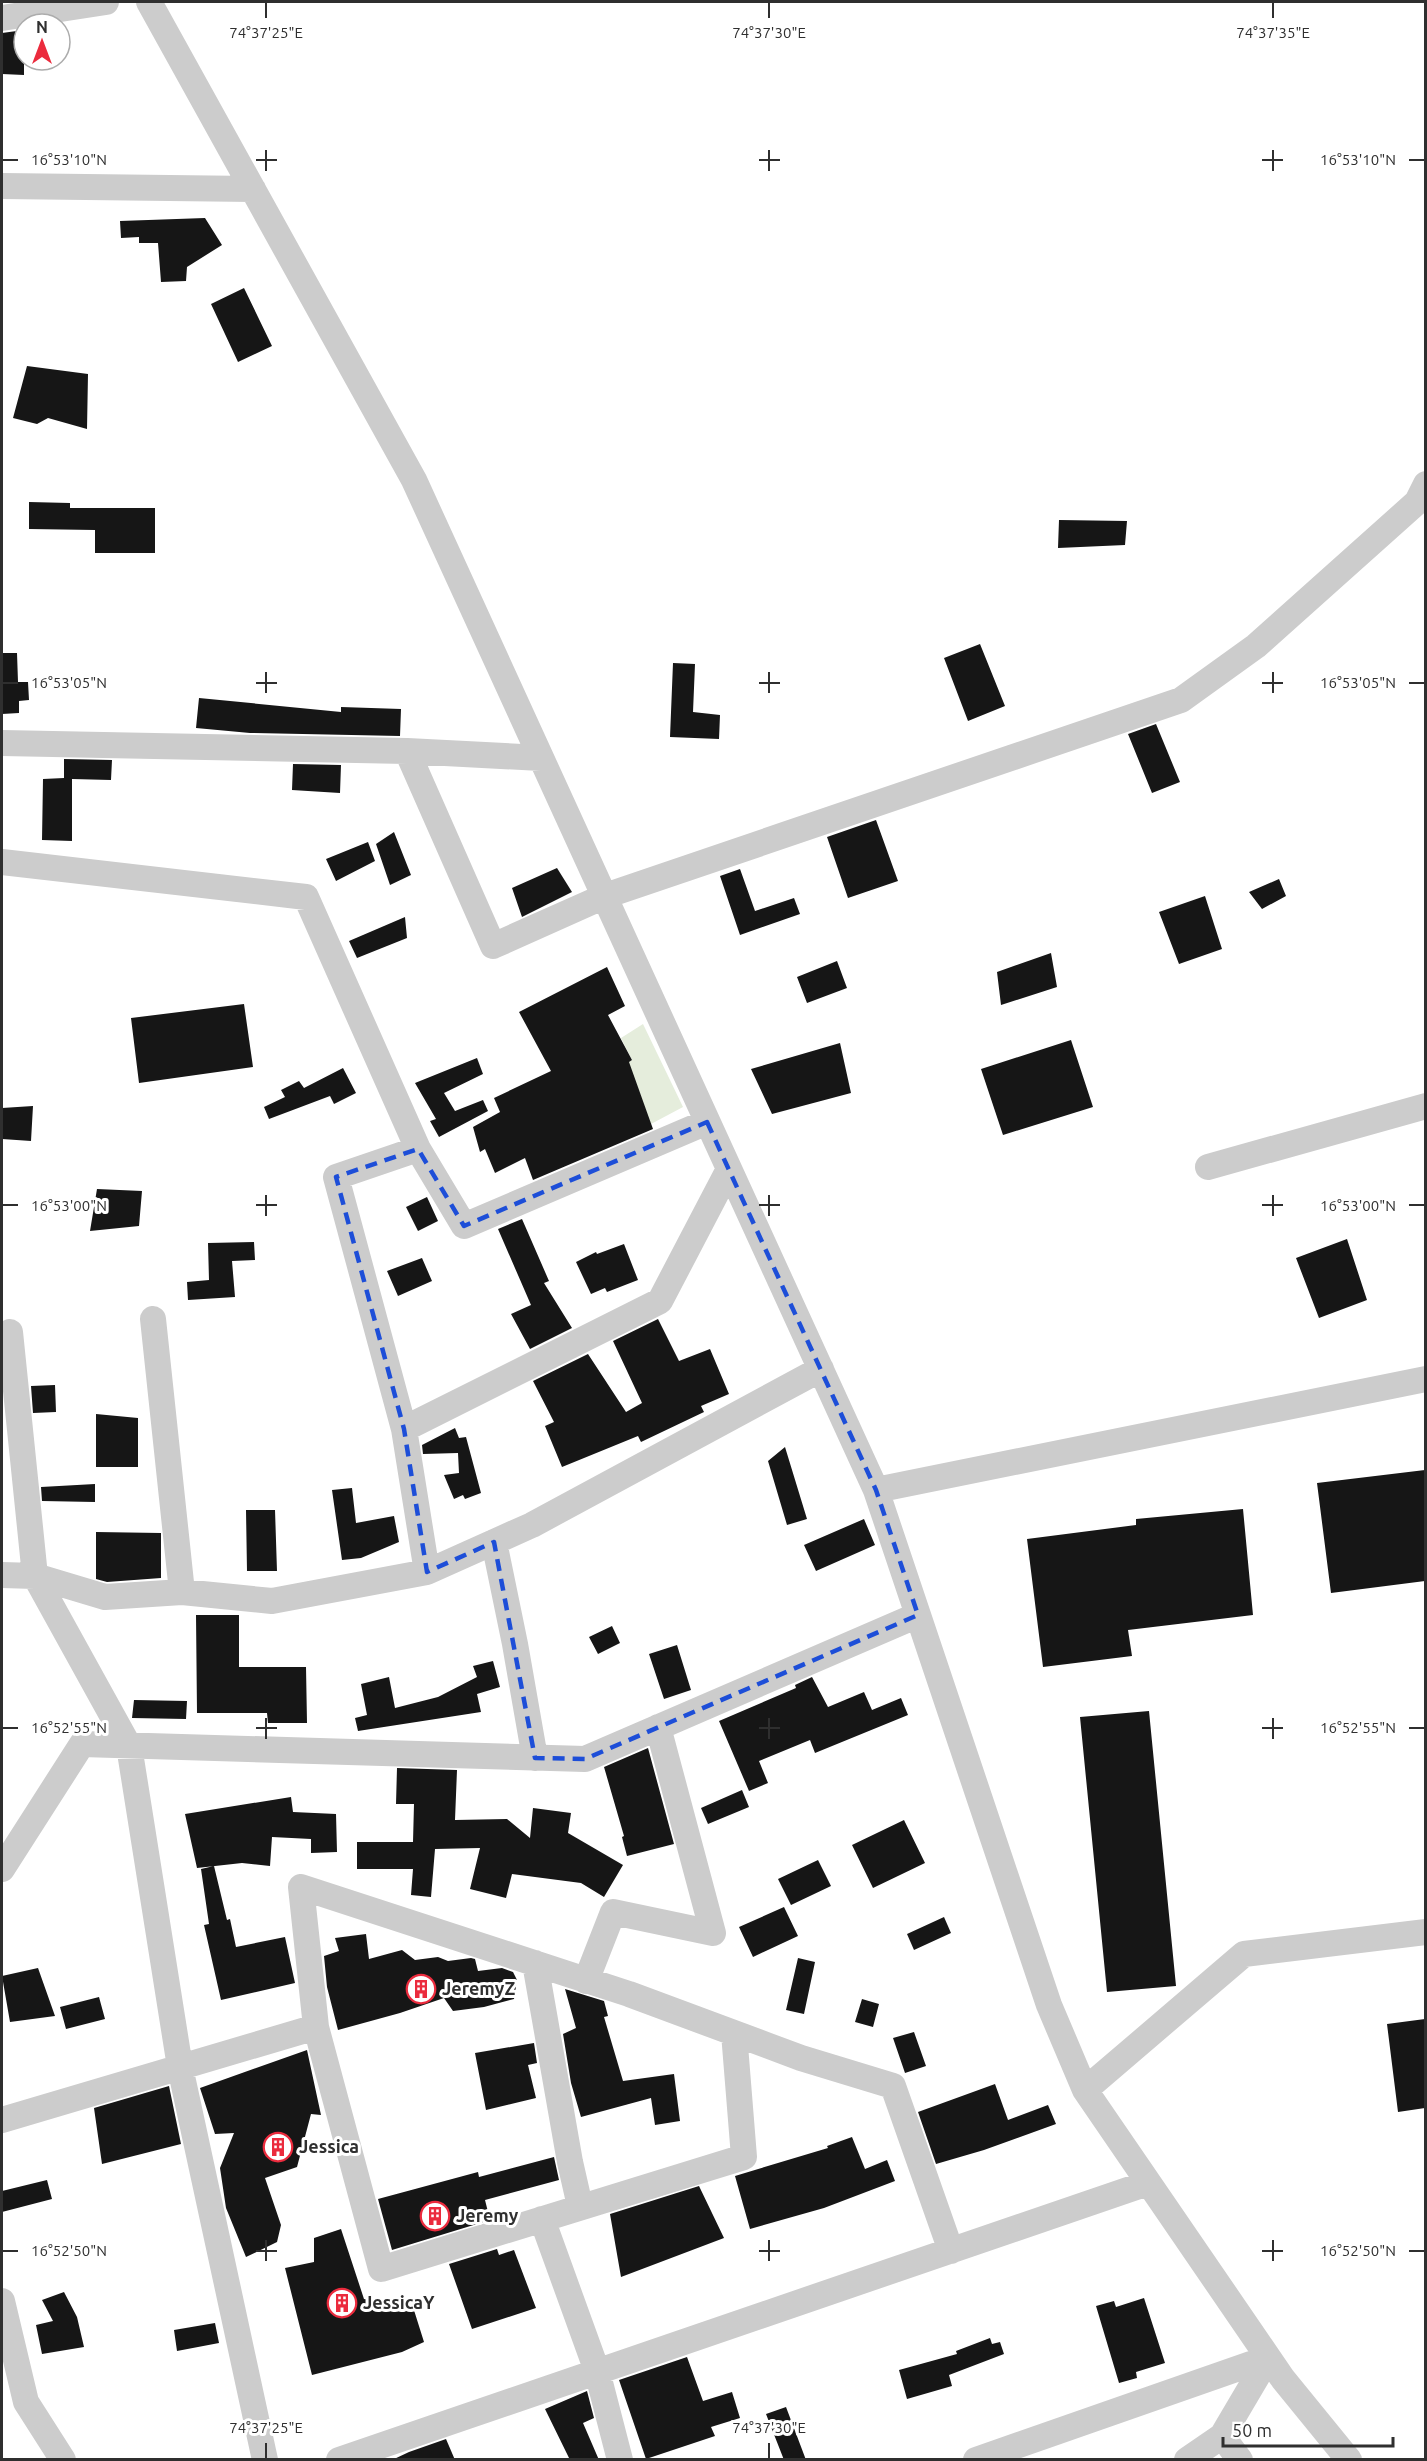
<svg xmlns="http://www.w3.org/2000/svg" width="1427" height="2461" font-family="Ubuntu,sans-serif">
  <rect width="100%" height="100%" fill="#fff"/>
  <!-- green -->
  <path fill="#e5eddc" d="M643 1024 683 1107 651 1124 636 1083 527 1112 632 1060 621 1038Z"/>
  <!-- building -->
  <path fill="#161616" d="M24 30V75L2 74V33Z
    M205 218 222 245 187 267 186 281 161 282 158 243H139V237L121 238 120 221Z
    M244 288 272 346 238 362 211 304Z
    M27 366 88 374 87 429 48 418 37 424 13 418Z
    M29 502 70 503V508H155V553H95V530L29 529Z
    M1059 520 1127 521 1125 545 1058 548Z
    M980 644 1005 706 968 721 944 658Z
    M2 653H17L18 682H28L29 700 19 701V713L2 714Z
    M673 663 695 664 693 712 720 715 719 739 670 737Z
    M199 698 341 712V707L401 709 400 736 250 733 196 728Z
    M1156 724 1180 782 1152 793 1128 734Z
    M64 759 112 760 111 780 72 779V841L42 840 43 779 64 778Z
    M293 764 341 765 340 793 292 790Z
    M876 820 898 881 848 898 827 837Z
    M394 832 411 875 390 885 376 844Z
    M368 842 375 861 336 881 326 859Z
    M557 868 572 892 522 917 512 888Z
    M740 869 755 911 794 898 800 914 740 935 720 876Z
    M1279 879 1286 896 1262 909 1249 892Z
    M1205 896 1222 949 1179 964 1159 912Z
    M405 917 407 938 357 958 349 941Z
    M1051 953 1057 987 1001 1005 997 972Z
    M837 961 847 988 807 1003 797 977Z
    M607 967 625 1006 608 1015 632 1060 629 1062 653 1129 533 1180 525 1158 495 1173 485 1149 480 1152 473 1127 500 1112 494 1098 551 1071 519 1012Z
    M244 1004 253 1067 139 1083 131 1018Z
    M1071 1040 1093 1107 1003 1135 981 1069Z
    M840 1043 851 1093 772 1114 751 1069Z
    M477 1058 483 1074 444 1093 455 1111 483 1100 488 1111 439 1137 430 1121 436 1119 415 1083Z
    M343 1068 356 1093 334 1104 330 1096 269 1119 264 1107 285 1097 281 1090 299 1081 304 1088Z
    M33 1106 31 1141 2 1139V1108Z
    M97 1189 142 1191 139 1226 90 1231Z
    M427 1197 438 1221 418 1231 406 1207Z
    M522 1219 549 1281 544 1283 572 1328 530 1349 511 1314 531 1305 498 1229Z
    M1347 1239 1367 1300 1319 1318 1296 1258Z
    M254 1242 255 1260 232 1261 235 1297 188 1300 187 1282 209 1280 208 1243Z
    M624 1244 638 1280 607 1292 605 1288 591 1294 576 1262 596 1252 597 1254Z
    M422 1258 432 1281 398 1296 387 1271Z
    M658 1319 679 1361 710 1349 729 1394 701 1406 704 1412 641 1442 638 1436 562 1467 545 1426 554 1422 533 1381 588 1354 626 1412 642 1403 613 1341Z
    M55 1385 56 1412 33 1413 31 1386Z
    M96 1414 138 1418V1467H96Z
    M455 1428 459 1438 466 1437 481 1493 465 1499 463 1495 454 1499 444 1475 459 1473 458 1453 423 1454 422 1445Z
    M785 1447 807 1519 787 1525 768 1461Z
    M1425 1470V1581L1331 1593 1317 1483Z
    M95 1484V1502L42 1501 41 1487Z
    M352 1488 356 1523 394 1516 399 1542 361 1558 342 1560 332 1490Z
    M1243 1509 1253 1615 1128 1630 1132 1656 1043 1667 1027 1539 1136 1525V1519Z
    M246 1510H275L277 1571H247Z
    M864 1519 875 1545 816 1571 804 1545Z
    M96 1532 161 1533V1578L107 1582 96 1579Z
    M196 1615H239V1667H306L307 1723H268L267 1713H197Z
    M612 1626 620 1643 598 1654 589 1637Z
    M677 1645 691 1690 664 1699 649 1654Z
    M493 1661 500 1687 477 1694 481 1712 358 1731 355 1718 367 1715 361 1684 389 1677 395 1708 438 1697 477 1677 473 1666Z
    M812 1677 828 1707 864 1692 872 1710 901 1698 908 1715 815 1753 810 1740 759 1761 768 1783 749 1791 719 1721 796 1688 795 1685Z
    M134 1700 187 1701 186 1719 132 1718Z
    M1149 1711 1176 1986 1107 1992 1080 1717Z
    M648 1748 674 1844 627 1856 622 1837 624 1836 604 1767Z
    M397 1768 457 1770 455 1820 507 1819 530 1838 533 1808 571 1813 568 1833 623 1865 604 1897 581 1883 512 1874 506 1898 470 1889 480 1848 435 1849 431 1897 411 1895 413 1869H357V1842H413L414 1804H396Z
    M742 1790 749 1807 708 1824 701 1808Z
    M291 1797 293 1812 336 1814 337 1852 311 1853V1839L272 1837 270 1866 242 1863 197 1868 185 1814Z
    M904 1820 925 1863 873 1888 852 1845Z
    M818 1860 831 1886 791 1905 778 1879Z
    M214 1866 227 1920 230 1919 236 1947 285 1937 295 1983 221 2000 204 1925 209 1924 201 1869Z
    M784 1907 798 1936 753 1957 739 1927Z
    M944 1917 951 1933 914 1950 907 1934Z
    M366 1934 369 1959 402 1950 415 1960 438 1957 448 1961 471 1958 475 1959 478 1971 502 1968 513 1972 517 1980 514 1999 484 2007 453 2011 444 1998 400 2013 338 2030 327 1987 324 1956 339 1951 335 1938Z
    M798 1958 815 1962 804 2014 786 2010Z
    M38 1968 55 2016 10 2022 2 1976Z
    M565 1989 604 2001 608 2016 604 2017 623 2081 674 2074 680 2121 655 2125 651 2098 581 2117 571 2083 563 2034 576 2028Z
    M99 1997 105 2019 66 2029 60 2007Z
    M862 1999 879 2004 873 2027 855 2022Z
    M1425 2019V2108L1398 2112 1387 2024Z
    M914 2032 926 2066 905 2073 893 2038Z
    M534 2043 537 2063 528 2065 536 2098 486 2110 475 2053Z
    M307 2050 321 2115 311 2114 297 2167 265 2178 281 2225 277 2242 246 2257 226 2208 220 2168 234 2133 215 2134 200 2088Z
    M995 2084 1008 2120 1048 2105 1056 2124 984 2150 936 2164 918 2112Z
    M169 2086 181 2144 102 2164 94 2108Z
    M852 2137 865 2169 887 2160 895 2181 824 2208 750 2229 735 2176 828 2148 827 2146Z
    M554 2157 559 2180 485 2200 490 2220 392 2250 378 2199 478 2172 479 2177Z
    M47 2180 52 2199 2 2212V2191Z
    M699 2186 724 2238 621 2277 610 2214Z
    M341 2229 364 2299 413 2307 424 2342 402 2352 312 2375 285 2268 314 2262V2238Z
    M497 2249 499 2255 514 2250 536 2308 472 2329 449 2264Z
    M64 2292 77 2317 84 2347 42 2354 36 2325 53 2321 42 2300Z
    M1144 2298 1165 2363 1136 2372 1137 2378 1119 2383 1096 2306 1114 2301 1116 2307Z
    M215 2323 219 2343 177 2351 174 2330Z
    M990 2338 992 2344 1000 2342 1004 2354 949 2375 952 2386 907 2399 899 2370 957 2354 956 2351Z
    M687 2357 703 2401 732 2392 740 2418 711 2427 715 2436 646 2459 619 2380Z
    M587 2391 594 2418 583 2423 599 2460H570L545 2409Z
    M786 2407 806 2460H784L766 2414Z
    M446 2439 455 2460H392L409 2452Z"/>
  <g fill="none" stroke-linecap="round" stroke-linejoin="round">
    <!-- minor -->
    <path stroke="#ccc" stroke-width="26" d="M149 2 414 480 876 1490
      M2 18 106 2
      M2 186 253 189
      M2 743 407 751 541 758
      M407 751 493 946 605 896 1181 700 1256 646 1417 502 1426 484
      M2 862 306 897 418 1149 464 1226 707 1122
      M1208 1167 1426 1106
      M153 1319 182 1592
      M10 1332 35 1576 105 1597 182 1592 272 1601 427 1572 532 1525 821 1369
      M404 1429 336 1177 418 1149
      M494 1542 515 1644 535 1758
      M427 1572 404 1429 660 1301 729 1169
      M2 1575 35 1576 129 1746 180 2067 265 2460
      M2 1869 82 1744 585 1759 918 1615
      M535 1963 570 2162 580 2206
      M586 1981 613 1912 713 1933 658 1727
      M316 2027 381 2269 744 2157 734 2033
      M1085 2090 1244 1954 1426 1932
      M2 2120 316 2027 301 1887 629 1994 801 2058 893 2086 951 2251
      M542 2219 597 2371 620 2460
      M2 2301 26 2402 63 2460
      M1222 2436 1240 2460
      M339 2460 1148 2183
      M976 2460 1268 2358
      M1187 2460 1222 2436 1268 2358
      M1349 2460 1283 2379 1085 2090 1049 2005 876 1490 1426 1379"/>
  </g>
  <!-- marked area -->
  <path fill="none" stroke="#1d4ed8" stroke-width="4.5" stroke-dasharray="12 8" stroke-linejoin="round" d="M707 1122 876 1490 918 1615 585 1759 535 1758 494 1542 427 1572 404 1429 336 1177 418 1149 464 1226Z"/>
  <!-- ticks -->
  <path fill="none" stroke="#2f2f2f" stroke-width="2" d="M266 3V18M769 3V18M1273 3V18M266 150V171M769 150V171M1273 150V171M3 160H18M256 160H277M759 160H780M1262 160H1283M1409 160H1424M266 672V693M769 672V693M1273 672V693M3 683H18M256 683H277M759 683H780M1262 683H1283M1409 683H1424M266 1195V1216M769 1195V1216M1273 1195V1216M3 1205H18M256 1205H277M759 1205H780M1262 1205H1283M1409 1205H1424M266 1718V1739M769 1718V1739M1273 1718V1739M3 1728H18M256 1728H277M759 1728H780M1262 1728H1283M1409 1728H1424M266 2240V2261M769 2240V2261M1273 2240V2261M3 2251H18M256 2251H277M759 2251H780M1262 2251H1283M1409 2251H1424M266 2443V2458M769 2443V2458"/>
  <!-- icons -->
  <defs>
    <g id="building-ring" transform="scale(1.5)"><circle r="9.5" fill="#fff" stroke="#eb2b3d" stroke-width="1.5"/><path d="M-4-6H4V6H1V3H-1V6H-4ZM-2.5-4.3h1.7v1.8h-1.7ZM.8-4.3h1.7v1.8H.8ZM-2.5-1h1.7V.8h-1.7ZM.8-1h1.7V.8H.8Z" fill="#eb2b3d"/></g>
  </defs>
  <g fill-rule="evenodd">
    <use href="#building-ring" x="421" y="1989"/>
    <use href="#building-ring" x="278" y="2147"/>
    <use href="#building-ring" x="435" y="2216"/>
    <use href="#building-ring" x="342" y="2303"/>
  </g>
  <g text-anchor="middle" stroke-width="6" stroke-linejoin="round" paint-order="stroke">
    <!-- poi labels -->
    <g font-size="18" font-weight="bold" fill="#2f2f2f" stroke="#fff" text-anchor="start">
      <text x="442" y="1995">JeremyZ</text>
      <text x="299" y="2153">Jessica</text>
      <text x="456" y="2222">Jeremy</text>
      <text x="363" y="2309">JessicaY</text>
    </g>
  </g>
  <g font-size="15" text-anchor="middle" fill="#2f2f2f" stroke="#fff" stroke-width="6" stroke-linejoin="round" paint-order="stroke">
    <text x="266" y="38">74°37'25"E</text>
    <text x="769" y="38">74°37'30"E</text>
    <text x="1273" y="38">74°37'35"E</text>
    <text x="69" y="165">16°53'10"N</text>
    <text x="1358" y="165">16°53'10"N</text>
    <text x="69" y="688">16°53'05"N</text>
    <text x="1358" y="688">16°53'05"N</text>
    <text x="69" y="1211">16°53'00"N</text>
    <text x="1358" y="1211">16°53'00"N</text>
    <text x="69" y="1733">16°52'55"N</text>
    <text x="1358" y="1733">16°52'55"N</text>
    <text x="69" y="2256">16°52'50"N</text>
    <text x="1358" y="2256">16°52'50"N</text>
    <text x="266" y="2433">74°37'25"E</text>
    <text x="769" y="2433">74°37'30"E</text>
  </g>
  <!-- border -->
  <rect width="1427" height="2461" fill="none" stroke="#2f2f2f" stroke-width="6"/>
  <!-- north arrow -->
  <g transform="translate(42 42)"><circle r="28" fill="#ffffff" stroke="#acacac" stroke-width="1.5"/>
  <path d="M0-4.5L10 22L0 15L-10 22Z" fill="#eb2b3d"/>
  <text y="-9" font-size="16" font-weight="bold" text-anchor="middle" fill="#2f2f2f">N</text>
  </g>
  <!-- scale -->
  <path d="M1223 2437v9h170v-9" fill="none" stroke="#2f2f2f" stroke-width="3"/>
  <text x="1232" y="2437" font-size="18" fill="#2f2f2f" stroke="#ffffff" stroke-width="4.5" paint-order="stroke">50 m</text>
</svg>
